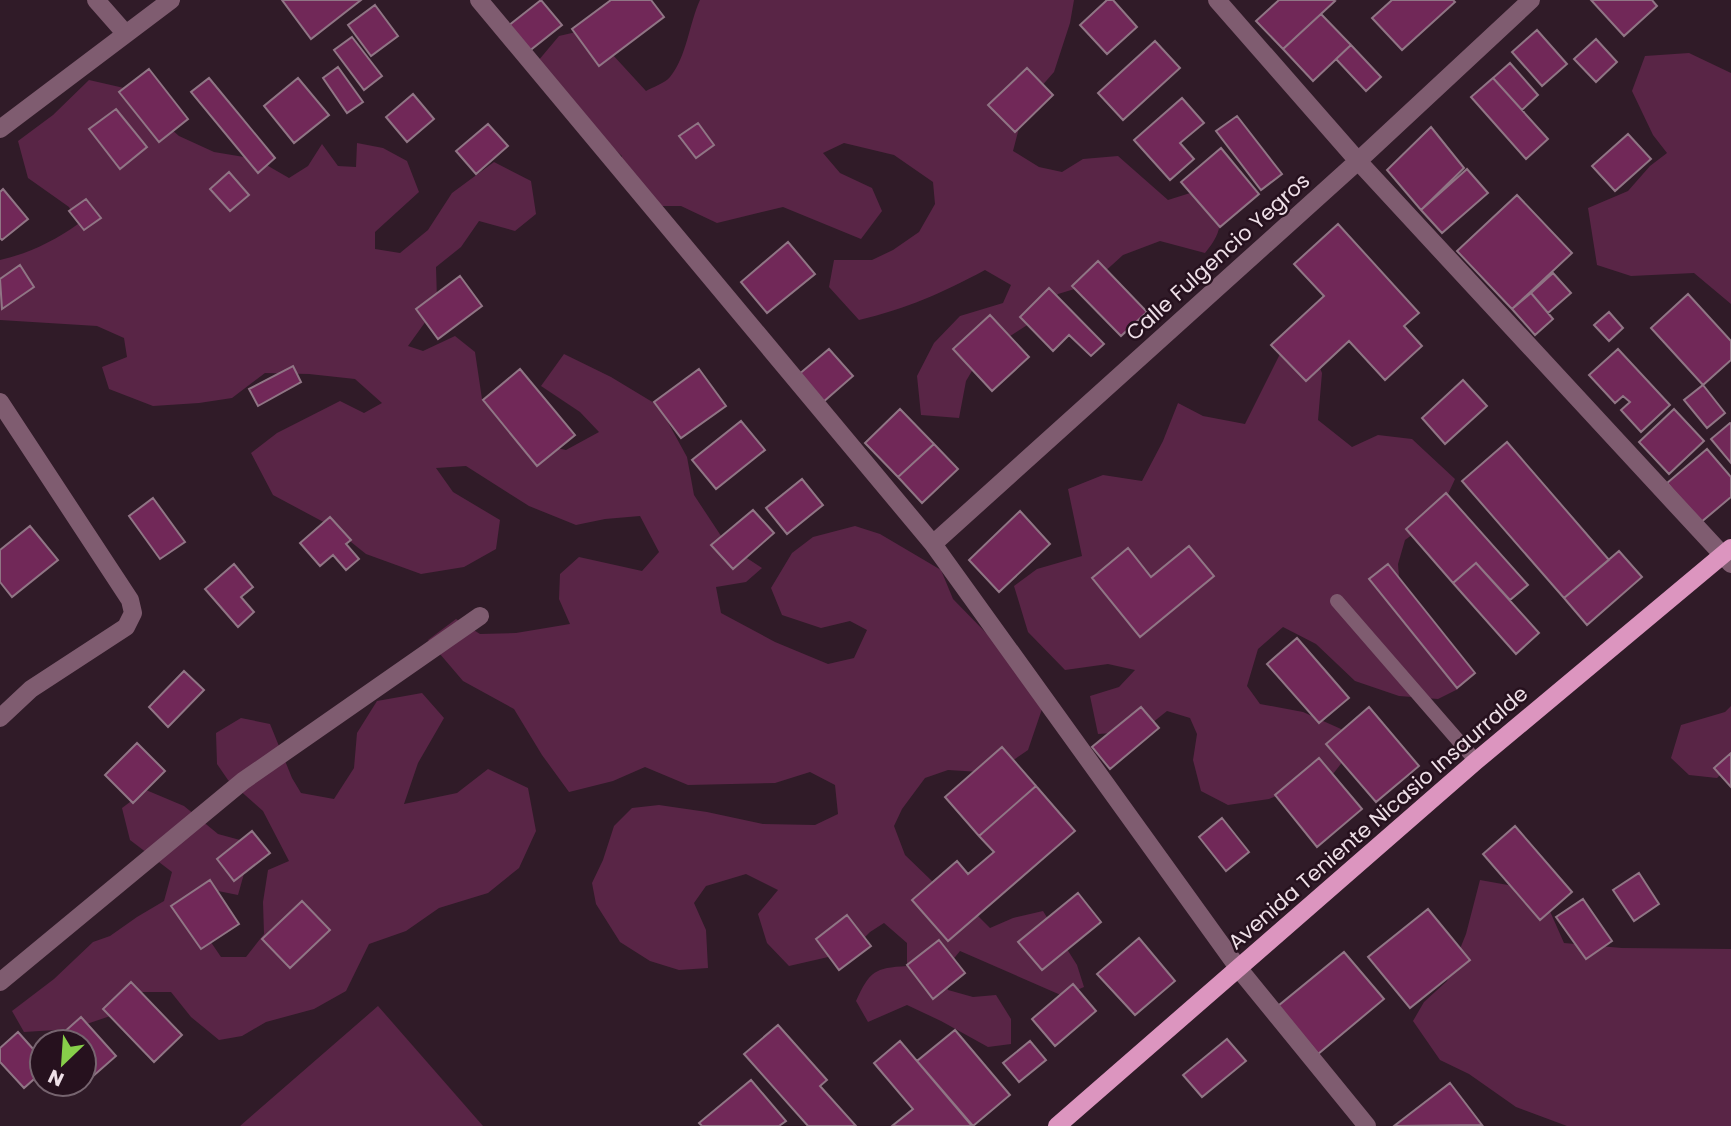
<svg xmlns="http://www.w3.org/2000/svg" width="1731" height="1126" font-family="Poppins,sans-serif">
  <rect width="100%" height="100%" fill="#301b28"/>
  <!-- green -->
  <path fill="#592546" d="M700 0H1074L1070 23 1054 72 1025 105 1013 151 1039 167 1062 172 1083 159 1118 156 1168 200 1203 189C1222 214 1227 227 1205 253L1160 241 1123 255 1091 284 1058 294 1035 320 982 354 966 381 959 418 921 415 917 376 934 343 960 316 1003 303 1011 285 985 270C940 294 908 308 859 320L829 287 834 260H872L893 250 919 232 935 204 933 182 894 155 844 143 823 153 840 173 872 188 882 211 861 239 783 207 717 223 681 206H645L619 181 622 156 582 121 538 61 559 36 589 29 646 91C653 87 665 83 670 77 687 56 689 24 700 0Z
    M1689 53 1731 73V304L1694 273 1631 276 1597 265 1588 208 1628 191 1650 166 1667 153 1653 135 1632 91 1645 56Z
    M89 80 124 88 179 136 214 152 256 159 289 178 308 166 322 144 338 166 356 167 357 143 383 148 407 161 419 192 375 232V249L400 253 428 230 452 193 494 162 531 181 536 214 515 231 479 221 461 247 436 267 437 300 426 321 408 346 423 351 455 336 475 352 482 399 524 441 566 450 599 432 580 412 541 386 564 354 611 377 659 406 687 457 694 495 727 545 762 568 746 582 716 587 721 613 775 642 828 664 854 658 867 630 850 621 821 628 782 615 771 588 792 553 813 537 855 526 880 534 941 570 953 599 991 638 1042 709 1028 750 1012 761 980 772 948 770 925 778 902 809 894 826 905 855 933 882 966 904 990 928 1013 918 1043 911 1077 965 1084 987 1063 996 960 951 942 973 948 990 973 997 996 995 1011 1019V1044L988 1047 941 1021 907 1005 868 1022 856 1001C870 971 874 968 907 966V943L884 923 870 932 850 952 789 966 767 943 758 914 778 890 746 874 706 886 694 903 706 930 708 968 679 970 650 961 620 942 596 904 592 883 603 860 614 826 632 808 659 805 707 812 763 824 815 825 838 814 835 785 810 772 775 783 688 785 645 767 613 781 569 792 542 755 514 709 463 681 428 640 456 619 480 634 516 633 570 624 559 599 560 574 579 557 642 571 659 552 640 516 605 519 576 525 529 506 466 466 436 468 453 492 500 520 496 549 464 567 421 574 366 554 331 526 273 495 251 453 277 433 340 401 364 413 382 403 355 379 309 374 265 373 232 398 199 403 153 406 109 389 102 367 127 357 124 338 97 326 0 320V260C30 253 54 241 78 224L69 207 28 178 18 141 53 115Z
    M1308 339 1322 373 1318 420 1352 447 1378 435 1412 439 1455 479 1438 516 1405 540 1398 564 1400 590 1450 658 1458 689 1438 699 1399 696 1355 681 1316 644 1283 627 1258 649 1247 686 1260 704 1303 712 1341 729 1347 756 1333 774 1269 799 1228 805 1201 791 1193 760 1197 734 1190 718 1167 711 1142 731 1098 734 1090 696 1119 687 1135 670 1108 664 1065 670 1028 632 1014 586 1037 569 1082 556 1068 489 1103 475 1142 481 1163 441 1178 403 1203 416 1245 424 1285 344Z
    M422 693 444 718 418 763 404 804 457 793 488 769 528 788 536 831 519 868 488 893 439 908 406 931 369 944 346 991 314 1009 266 1022 242 1036 219 1040 191 1017 171 992H139L122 1012 72 1029 24 1032 12 1011 54 979 93 942 110 936 137 917 164 901 172 872 130 840 122 808 146 790 184 806 218 834 240 840 245 870 238 895 208 889 200 926 221 957H246L264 934 263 902 268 870 289 861 263 811 228 780 217 764 216 733 241 718 270 724 292 778 301 793 334 799 354 768 357 733 377 701Z
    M1731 706V764L1717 778 1689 775 1671 758 1681 725 1725 712Z
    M1480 880 1541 891 1564 943 1622 948 1731 949V1126H1567L1516 1107 1469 1074 1440 1060 1413 1021 1424 1002 1447 981 1466 934Z
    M378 1006 483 1126H240Z"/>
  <!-- building -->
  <path fill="#712858" stroke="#907585" stroke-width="2" d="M282 0H361L311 39Z
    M541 0 562 25 528 52 508 26Z
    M611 0H651L664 17 599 66 572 29Z
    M1107 0H1113L1137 27 1107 54 1080 25Z
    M1279 0H1333L1335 1 1283 49 1256 21Z
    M1392 0H1453L1455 2 1402 50 1372 18Z
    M1591 0H1652L1657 6 1624 36Z
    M375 5 398 36 371 56 348 25Z
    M1321 14 1351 45 1313 81 1283 49Z
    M1537 30 1567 64 1542 86 1512 52Z
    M352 37 382 76 364 90 334 50Z
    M1596 39 1617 62 1596 82 1574 59Z
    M1155 41 1180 68 1123 120 1098 93Z
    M1351 45 1381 77 1366 91 1336 59Z
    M1510 63 1538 95 1522 110 1493 78Z
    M338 67 363 102 347 113 323 78Z
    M1027 68 1053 95 1015 132 988 105Z
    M149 69 188 119 159 142 119 92Z
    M209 78 275 158 258 173 191 92Z
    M298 78 329 115 294 143 264 106Z
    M1493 78 1548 139 1526 159 1471 97Z
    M413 94 434 119 407 142 386 117Z
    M1182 98 1204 123 1180 143 1194 159 1170 180 1134 140Z
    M116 109 147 147 120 169 89 129Z
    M1237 116 1282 174 1261 190 1216 131Z
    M698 123 714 145 696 158 679 136Z
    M488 124 508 146 476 174 456 151Z
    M1431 127 1464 168 1421 210 1387 170Z
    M1628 134 1651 159 1615 191 1592 166Z
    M1221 148 1259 194 1220 227 1181 182Z
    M1467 169 1488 193 1442 233 1421 210Z
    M229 172 249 195 230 211 210 189Z
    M3 189 28 219 2 240 0 238V192Z
    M1517 195 1572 253 1512 309 1457 251Z
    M86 199 101 218 84 230 69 211Z
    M1338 224 1419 313 1404 326 1422 346 1385 380 1349 341 1306 381 1271 345 1324 296 1294 264Z
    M788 242 815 274 767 313 741 282Z
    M1098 261 1147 312 1121 336 1072 286Z
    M20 265 34 287 2 309 0 279Z
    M1553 273 1571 293 1548 313 1531 293Z
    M460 276 482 306 438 339 416 309Z
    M1049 288 1104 344 1091 356 1069 335 1053 351 1020 317Z
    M1531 293 1553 319 1535 335 1512 309Z
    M1688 294 1731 341V360L1703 385 1651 328Z
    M1609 312 1623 328 1609 341 1594 325Z
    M990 315 1029 357 992 391 953 349Z
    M829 349 853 376 822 403 798 375Z
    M1618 349 1670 405 1641 432 1621 410 1630 402 1623 396 1615 403 1589 375Z
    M293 366 301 382 258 406 249 389Z
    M520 369 575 435 537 466 483 400Z
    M699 369 726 406 681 438 654 402Z
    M1463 380 1487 406 1445 444 1422 418Z
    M1703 385 1725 413 1707 428 1684 400Z
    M900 409 934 444 898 477 865 443Z
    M1674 409 1704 441 1669 474 1639 442Z
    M741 421 765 450 716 489 692 460Z
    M1730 423 1731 424V463L1711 439Z
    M1507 442 1609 560 1564 598 1462 481Z
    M934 444 958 469 922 503 898 477Z
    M1707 449 1731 477V497L1700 523 1667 483Z
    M802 479 823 505 787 534 766 508Z
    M1446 493 1528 585 1510 600 1476 563 1453 583 1406 529Z
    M153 498 185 542 160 559 129 516Z
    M753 510 774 533 733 569 711 545Z
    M1020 511 1050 544 999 592 969 560Z
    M330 517 351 540 346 544 359 559 346 570 333 555 320 566 300 543Z
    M30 526 58 560 12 597 0 582V550Z
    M1189 546 1214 576 1140 637 1092 578 1128 548 1151 577Z
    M1619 551 1642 577 1587 625 1564 598Z
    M1476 563 1539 633 1516 654 1453 583Z
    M234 564 253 587 241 597 254 612 238 627 205 589Z
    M1388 564 1475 673 1457 688 1369 579Z
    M1297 638 1349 698 1319 723 1267 664Z
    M184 671 204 690 168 727 149 707Z
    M1141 707 1159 728 1110 769 1092 747Z
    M1369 707 1419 766 1376 802 1326 744Z
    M137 743 165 771 133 803 105 775Z
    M1002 747 1036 786 979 836 945 797Z
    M1731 753V787L1714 768Z
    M1319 758 1362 809 1317 847 1275 795Z
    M1036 786 1075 831 948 941 912 900 957 861 968 874 994 852 979 836Z
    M1222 818 1249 852 1226 871 1199 837Z
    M1515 826 1572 892 1540 920 1483 854Z
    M252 831 270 853 234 881 217 859Z
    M1639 873 1659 904 1634 921 1613 890Z
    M210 880 239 924 201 949 171 906Z
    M1078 893 1101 922 1042 970 1018 942Z
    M1583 899 1612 941 1586 959 1556 917Z
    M302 901 330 930 290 968 262 939Z
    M1428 909 1470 960 1410 1008 1368 957Z
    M847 915 871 946 839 970 816 939Z
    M1139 938 1175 981 1135 1015 1097 974Z
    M939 940 965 973 933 999 907 965Z
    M1344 952 1384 999 1318 1054 1278 1006Z
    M131 982 182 1035 154 1062 103 1009Z
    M1073 984 1096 1011 1055 1046 1032 1019Z
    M81 1017 116 1056 84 1084V1042H53Z
    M778 1025 827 1080 820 1086 856 1126H808L744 1054Z
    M955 1030 1010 1095 973 1126 917 1061Z
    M18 1032 42 1059V1072L24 1088 0 1062V1048Z
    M1227 1039 1246 1061 1202 1097 1183 1075Z
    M900 1041 972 1126H892L913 1109 874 1063Z
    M1030 1041 1046 1060 1019 1082 1003 1063Z
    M751 1080 786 1121 779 1126H702L699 1123Z
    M1450 1083 1482 1125 1394 1126Z"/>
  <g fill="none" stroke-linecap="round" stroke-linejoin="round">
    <!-- lane -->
    <path stroke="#7f5c70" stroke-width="14" d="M1337 601 1476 761"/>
    <!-- street -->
    <path stroke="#7f5c70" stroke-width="18" d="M96 0 125 33
      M479 0 933 544 1239 969 1367 1126
      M1217 0 1358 161 1731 564
      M0 129 171 0
      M0 402 130 600 133 613 126 627 31 689 0 718
      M933 544 1358 161 1531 0
      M0 982 243 781 480 616"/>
    <!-- primary -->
    <path stroke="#dc95bf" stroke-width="18" d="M1057 1126 1476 761 1731 548"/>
  </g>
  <g text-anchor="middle" stroke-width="5" stroke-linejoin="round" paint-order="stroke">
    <!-- street labels -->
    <g font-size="21" fill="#efe0e8" stroke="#26111e">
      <text transform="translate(1218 257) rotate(-42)" y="7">Calle Fulgencio Yegros</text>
      <text transform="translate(1378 818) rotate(-41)" y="7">Avenida Teniente Nicasio Insaurralde</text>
    </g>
  </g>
  <!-- north arrow -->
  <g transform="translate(63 1063) rotate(205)"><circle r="33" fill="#26111e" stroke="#76646f" stroke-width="2"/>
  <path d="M0-5L12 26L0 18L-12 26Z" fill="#87cf4a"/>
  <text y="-10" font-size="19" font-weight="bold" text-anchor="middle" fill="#efe0e8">N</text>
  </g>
</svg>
